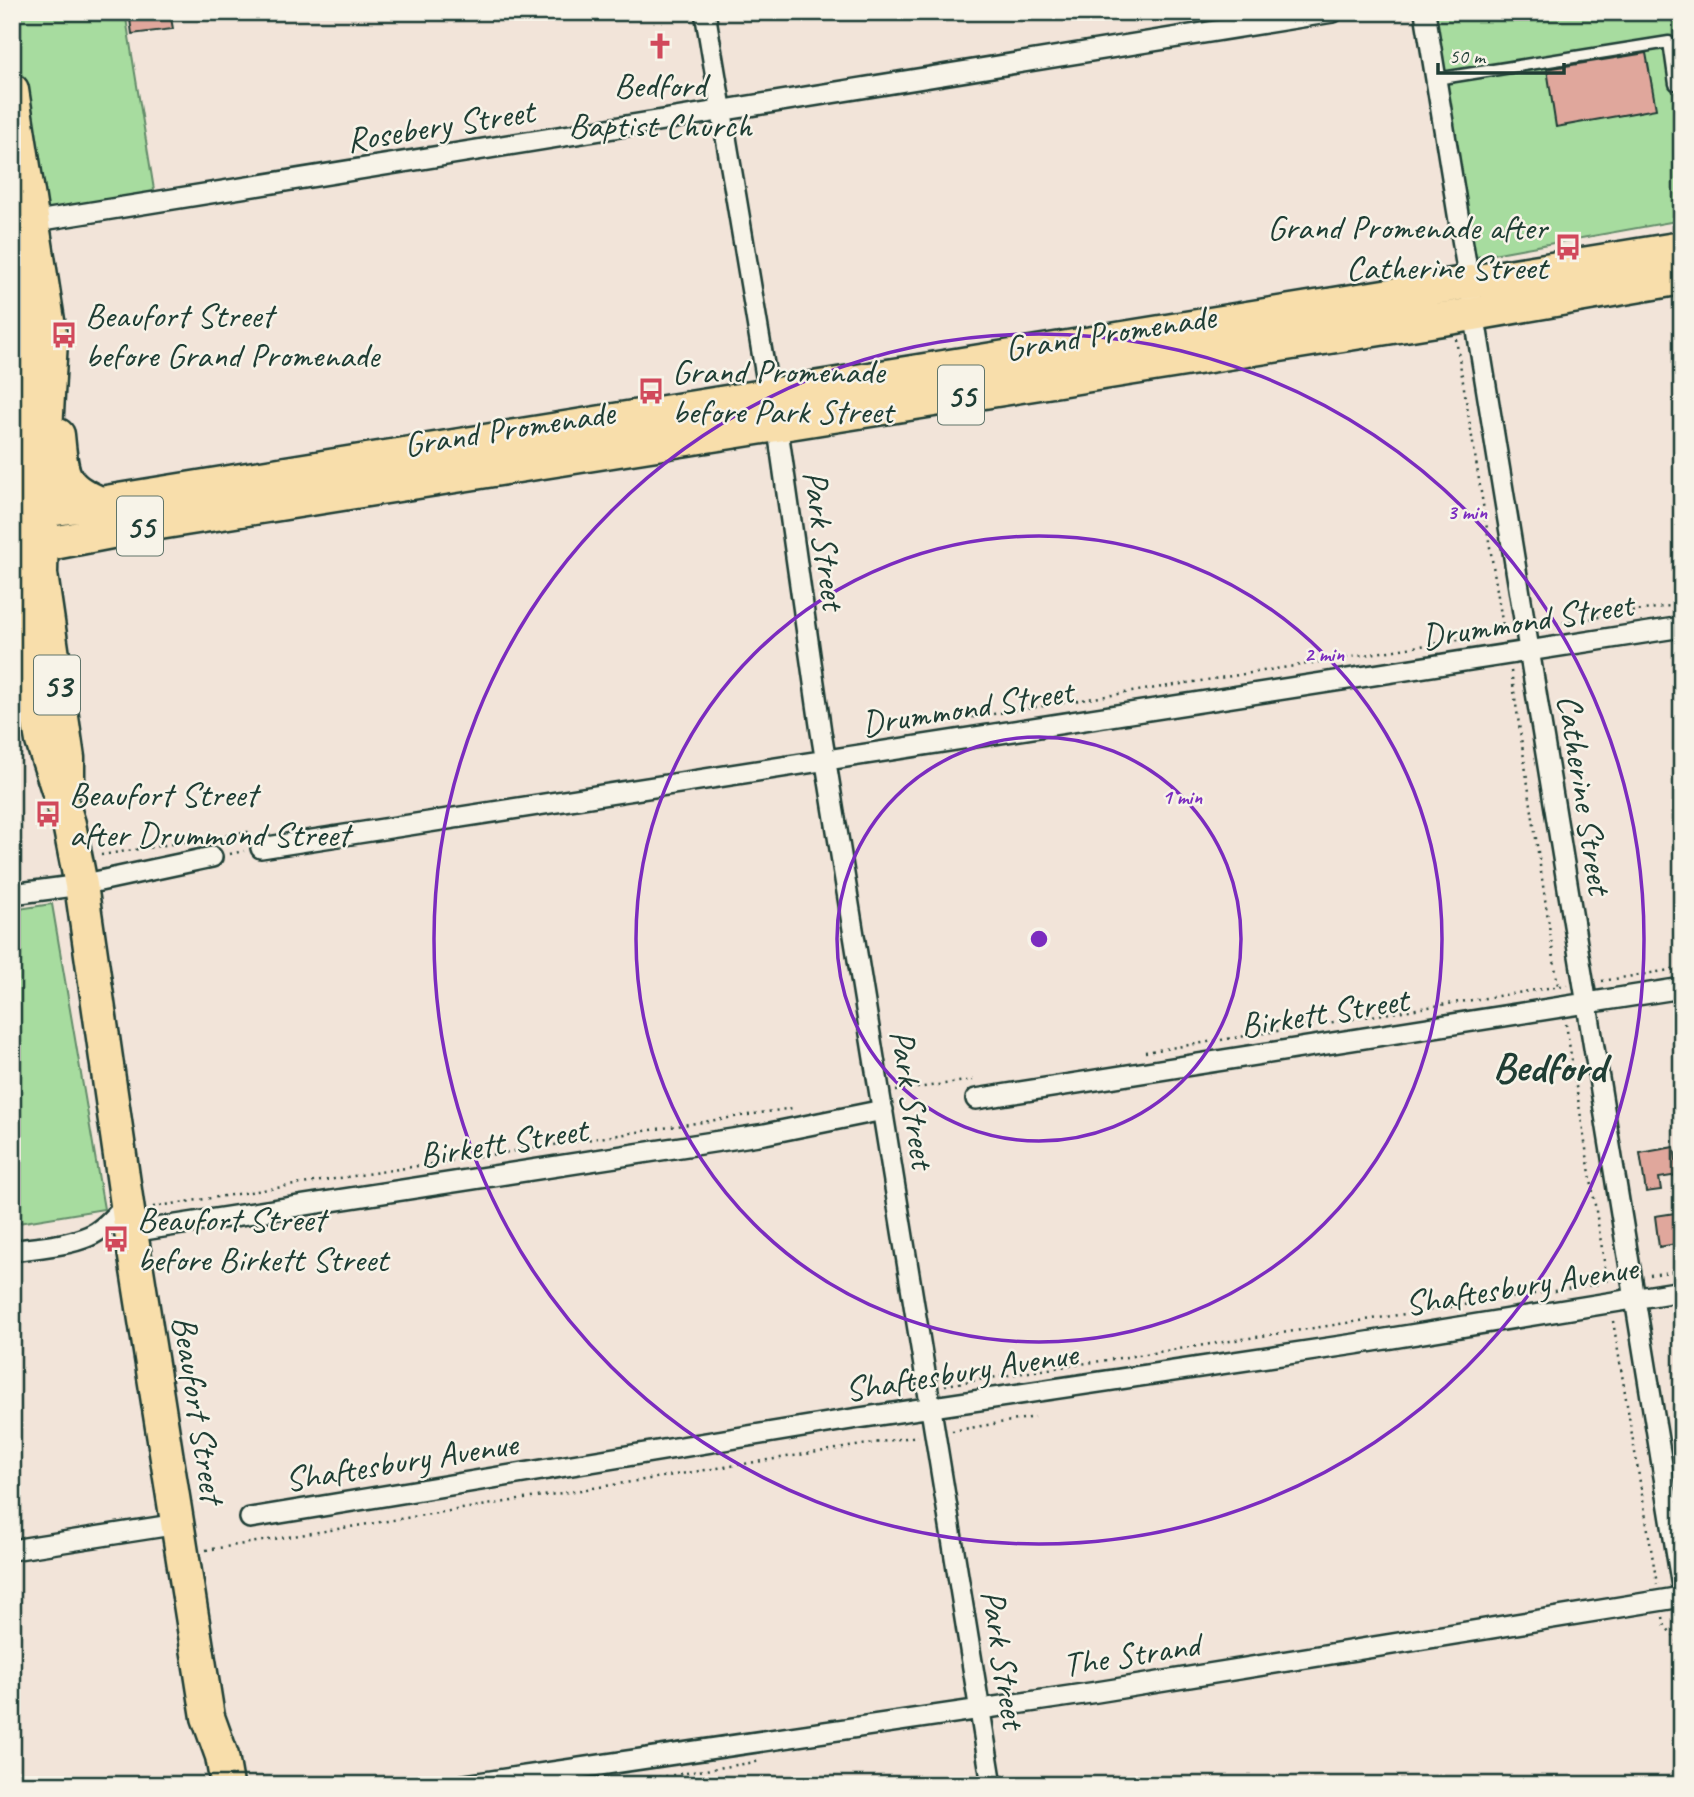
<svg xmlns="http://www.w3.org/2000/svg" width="1694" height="1797" font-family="Caveat,sans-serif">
  <rect width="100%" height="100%" fill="#f2e4d9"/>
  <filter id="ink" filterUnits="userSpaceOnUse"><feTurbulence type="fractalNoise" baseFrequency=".0143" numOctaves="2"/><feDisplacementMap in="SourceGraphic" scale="14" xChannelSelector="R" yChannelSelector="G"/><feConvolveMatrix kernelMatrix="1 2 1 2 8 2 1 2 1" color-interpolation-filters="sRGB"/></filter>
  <g filter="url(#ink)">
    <!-- green -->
    <path fill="#a7dc9f" stroke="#638c6a" stroke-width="2" d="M16 12H125L156 202 49 219 19 68Z
      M1202 12H1333L1206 34Z
      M1425 12H1682V220L1465 259Z
      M52 904 104 1209 12 1224V910Z"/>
    <!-- building -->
    <path fill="#e0a79c" stroke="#1f3d34" stroke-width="2" d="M129 12H170L173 29 132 34Z
      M1646 53 1656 109 1556 127 1547 69Z
      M1674 1147 1678 1175 1659 1178 1661 1190 1646 1192 1640 1153Z
      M1682 1212V1243L1659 1247 1655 1216Z"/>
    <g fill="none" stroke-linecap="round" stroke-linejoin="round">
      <!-- lane casing -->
      <g stroke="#1f3d34" stroke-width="15">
        <path id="lane" d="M1436 79 1669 42 1675 84"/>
      </g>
      <!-- street casing -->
      <g stroke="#1f3d34" stroke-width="24">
        <path id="street" d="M705 12 769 394
          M1425 12 1682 1587
          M12 225 1333 12
          M777 423 821 732 992 1785
          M261 848 1682 627
          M12 894 81 885 212 857
          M976 1099 1682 988
          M131 1232 765 1134 883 1110
          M12 1251C37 1247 66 1246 89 1236 104 1230 116 1214 127 1203
          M250 1518 852 1419 1355 1344 1682 1291
          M12 1550 178 1524
          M464 1785 1097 1692 1682 1597"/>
      </g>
      <!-- primary casing -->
      <g stroke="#1f3d34" stroke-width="37">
        <path id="primary" d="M12 90 51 340 43 486 41 574 68 758V784
          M12 255 21 312 23 366 12 504
          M58 435C62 475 61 487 100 503
          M12 515 100 503 1682 248
          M12 533 14 576 42 741 69 824 81 885 131 1232 208 1717 222 1756 227 1785
          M12 551 153 524 1474 314 1682 278"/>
      </g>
      <!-- path -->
      <path stroke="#1f3d34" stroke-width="2.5" stroke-dasharray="2 5" stroke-linecap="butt" d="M1456 339 1504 633
        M1542 626 1682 604
        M1511 671 1558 986
        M924 725 1508 632
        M212 838 253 831
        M230 854 244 851
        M101 855 191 841
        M1602 981 1682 968
        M1566 1024 1608 1286
        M1145 1052 1567 985
        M896 1091 973 1080
        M153 1207 793 1108
        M1650 1275 1682 1270
        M1613 1321 1657 1584
        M945 1385 1599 1284
        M952 1431 1035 1417
        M206 1550 918 1436
        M1663 1617 1665 1626 1682 1646
        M610 1785 762 1761"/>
      <!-- lane -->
      <use href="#lane" stroke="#f7f3e8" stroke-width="10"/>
      <!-- street -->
      <use href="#street" stroke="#f7f3e8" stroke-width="19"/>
      <!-- primary -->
      <use href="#primary" stroke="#f8deab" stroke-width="32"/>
    </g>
  </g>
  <!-- distance rings -->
  <g fill="none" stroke="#7b2cbf" stroke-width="3.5">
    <circle cx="1039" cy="939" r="202"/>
    <circle cx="1039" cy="939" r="403"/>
    <circle cx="1039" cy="939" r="605"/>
  </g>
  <!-- icons -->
  <defs>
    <g id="church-bare" transform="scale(2.1)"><path d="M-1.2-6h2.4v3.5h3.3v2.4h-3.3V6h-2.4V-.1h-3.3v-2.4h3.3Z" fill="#d1495b" stroke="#f7f3e8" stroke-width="2.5" paint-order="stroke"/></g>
    <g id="bus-bare" transform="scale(2.1)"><path d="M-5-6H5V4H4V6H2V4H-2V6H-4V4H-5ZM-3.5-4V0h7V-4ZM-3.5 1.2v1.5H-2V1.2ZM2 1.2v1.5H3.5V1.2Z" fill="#d1495b" stroke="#f7f3e8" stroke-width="2.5" paint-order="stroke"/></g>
  </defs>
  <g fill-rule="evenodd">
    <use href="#church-bare" x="660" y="46"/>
    <use href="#bus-bare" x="1568" y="247"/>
    <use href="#bus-bare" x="64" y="335"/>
    <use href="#bus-bare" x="651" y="391"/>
    <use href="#bus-bare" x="48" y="814"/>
    <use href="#bus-bare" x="116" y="1239"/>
  </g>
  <g text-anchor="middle" stroke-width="5" stroke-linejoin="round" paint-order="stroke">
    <!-- shield labels -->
    <g fill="#f7f3e8" stroke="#60746a" stroke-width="2">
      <rect x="938" y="365.5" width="46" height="59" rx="5"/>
      <rect x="117" y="496.5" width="46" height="59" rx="5"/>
      <rect x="34" y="655.5" width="46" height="59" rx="5"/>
    </g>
    <g font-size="33" font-weight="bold" fill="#1f3d34">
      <text x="961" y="407">55</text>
      <text x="140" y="538">55</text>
      <text x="57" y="697">53</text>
    </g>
    <!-- poi labels -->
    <g font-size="35" fill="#1f3d34" stroke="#f7f3e8" text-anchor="start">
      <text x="660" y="97" text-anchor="middle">Bedford<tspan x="660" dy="40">Baptist Church</tspan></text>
      <text x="1547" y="239" text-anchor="end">Grand Promenade after<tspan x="1547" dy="40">Catherine Street</tspan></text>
      <text x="85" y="327">Beaufort Street<tspan x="85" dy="40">before Grand Promenade</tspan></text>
      <text x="672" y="383">Grand Promenade<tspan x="672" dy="40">before Park Street</tspan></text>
      <text x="69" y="806">Beaufort Street<tspan x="69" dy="40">after Drummond Street</tspan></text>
      <text x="137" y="1231">Beaufort Street<tspan x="137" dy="40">before Birkett Street</tspan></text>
    </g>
    <!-- street labels -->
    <g font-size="35" fill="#1f3d34" stroke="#f7f3e8">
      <text transform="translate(440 125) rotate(-9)" y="12">Rosebery Street</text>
      <text transform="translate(1110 332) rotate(-9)" y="12">Grand Promenade</text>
      <text transform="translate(509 428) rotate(-9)" y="12">Grand Promenade</text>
      <text transform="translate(825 540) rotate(82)" y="12">Park Street</text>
      <text transform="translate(1527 620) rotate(-9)" y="12">Drummond Street</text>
      <text transform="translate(967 707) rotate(-9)" y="12">Drummond Street</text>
      <text transform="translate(1585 794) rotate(81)" y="12">Catherine Street</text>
      <text transform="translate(1324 1012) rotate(-9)" y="12">Birkett Street</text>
      <text transform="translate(913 1099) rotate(81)" y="12">Park Street</text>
      <text transform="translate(503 1142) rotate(-9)" y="12">Birkett Street</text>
      <text transform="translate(1521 1285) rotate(-9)" y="12">Shaftesbury Avenue</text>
      <text transform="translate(961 1371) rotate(-9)" y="12">Shaftesbury Avenue</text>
      <text transform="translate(199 1409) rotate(81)" y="12">Beaufort Street</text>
      <text transform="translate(401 1461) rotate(-9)" y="12">Shaftesbury Avenue</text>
      <text transform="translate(1131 1654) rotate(-9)" y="12">The Strand</text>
      <text transform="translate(1004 1659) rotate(81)" y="12">Park Street</text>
    </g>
    <!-- district labels -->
    <g font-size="42" font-weight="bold" fill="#1f3d34" stroke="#f7f3e8">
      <text x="1549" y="1081">Bedford</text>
    </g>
  </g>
  <circle cx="1039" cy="939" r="10" fill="#7b2cbf" stroke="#f7f3e8" stroke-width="3.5"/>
  <g font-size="21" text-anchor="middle" font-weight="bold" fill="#7b2cbf" stroke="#f7f3e8" stroke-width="5" stroke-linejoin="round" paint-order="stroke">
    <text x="1467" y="519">3 min</text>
    <text x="1324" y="661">2 min</text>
    <text x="1182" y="804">1 min</text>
  </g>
  <!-- margin -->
  <rect width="1694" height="1797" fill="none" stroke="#f7f3e8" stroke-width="42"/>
  <rect x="21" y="21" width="1652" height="1755" fill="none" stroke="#1f3d34" stroke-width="2.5" filter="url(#ink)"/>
  <!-- scale -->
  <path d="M1438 63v10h126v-10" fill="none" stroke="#1f3d34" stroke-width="3.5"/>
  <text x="1449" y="63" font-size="21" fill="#1f3d34" stroke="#f7f3e8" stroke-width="5" paint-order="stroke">50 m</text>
</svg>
